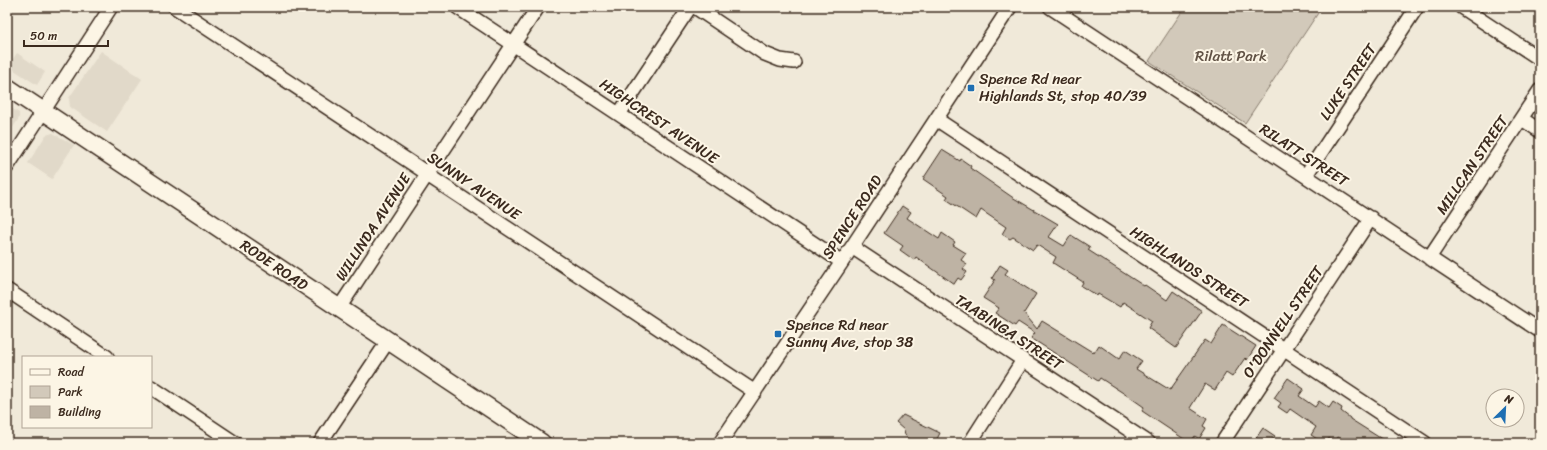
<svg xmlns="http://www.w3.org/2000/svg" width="1547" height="450" font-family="Sriracha,sans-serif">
  <rect width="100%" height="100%" fill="#f0e9d9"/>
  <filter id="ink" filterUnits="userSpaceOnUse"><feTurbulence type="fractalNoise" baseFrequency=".025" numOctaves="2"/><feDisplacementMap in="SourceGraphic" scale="8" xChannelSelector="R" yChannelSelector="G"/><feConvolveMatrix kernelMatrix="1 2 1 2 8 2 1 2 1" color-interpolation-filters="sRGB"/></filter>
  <g filter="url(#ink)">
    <!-- built -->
    <path fill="#e1d9c9" d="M101 51 142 79 107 132 70 107 69 98Z
      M17 53 45 72 37 85 8 66Z
      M7 105 19 113V118L7 137Z
      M53 133 74 145 52 179 28 163 46 135Z"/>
    <!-- green -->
    <path fill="#d2c9ba" stroke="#867a6c" d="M1185 7H1322L1245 123 1149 61Z"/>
    <!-- building -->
    <path fill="#beb3a4" stroke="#3b2a1e" d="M942 150 960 161 961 159 971 166 970 168 1012 197 1058 224 1049 237 1064 246 1071 235 1090 247 1088 250 1144 286 1145 285 1167 300 1173 291 1202 311 1176 348 1148 328 1152 321 1123 302 1120 307 1098 294 1097 296 1081 286 1083 282 1053 263 1056 257 1037 245 1033 250 1013 237 1010 239 1002 234 1006 227 981 210 976 219 946 199 948 196 923 179Z
      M902 206 911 212 907 218 939 239 942 233 955 242 953 245 966 253 961 260 967 264 963 269 967 272 961 280 958 278 954 284 916 257 914 260 900 250 903 246 884 233Z
      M1000 265 1008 270 1005 274 1036 294 1024 313 1037 329 1042 321 1094 353 1099 345 1119 359 1125 350 1142 361 1136 369 1170 390 1205 340 1211 344 1223 325 1256 346 1247 360 1245 358 1232 377 1226 373 1215 390 1205 384 1190 408 1207 419 1203 426 1206 428 1199 439 1195 436 1190 443 1142 411 1144 407 1134 400 1100 378 1098 381 1031 338 1035 333 1018 322 1015 326 995 313 999 308 983 298 995 280 992 278Z
      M1288 378 1304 389 1299 396 1315 407 1319 401 1329 408 1333 402 1342 408 1341 411 1350 418V419L1388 443H1348L1338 437 1334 442 1329 438 1325 443H1323L1311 435 1316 427 1290 409 1287 413 1278 407 1281 403 1274 398Z
      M903 415 940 433 935 443H912L905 435 904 430 896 423Z
      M1263 428 1275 436 1270 443H1264L1256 438Z"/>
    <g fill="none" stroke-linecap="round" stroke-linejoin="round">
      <!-- minor casing -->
      <g stroke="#3b2a1e" stroke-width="16">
        <path id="minor" d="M175 7 422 170 432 178 755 392
          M457 7 842 262
          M695 7 765 54 780 60 794 62
          M1050 7 1540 331
          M1461 7 1540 59
          M619 114 690 7
          M936 119 1425 443
          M1522 119 1540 131
          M7 167 111 7
          M1306 175 1417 7
          M852 247 1149 443
          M1429 258 1540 90
          M7 290 107 357
          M339 308 538 7
          M151 387 235 443
          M320 443 388 341
          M720 443 842 262 1010 7
          M970 443 1023 360
          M1222 443 1371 218"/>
      </g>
      <!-- major casing -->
      <g stroke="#3b2a1e" stroke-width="20">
        <path id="major" d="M7 87 542 443"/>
      </g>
      <!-- minor -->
      <use href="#minor" stroke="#fcf5e5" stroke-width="13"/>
      <!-- major -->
      <use href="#major" stroke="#fcf5e5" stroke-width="17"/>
    </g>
  </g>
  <!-- markers -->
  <g fill="#1f6fb2" stroke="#fcf5e5" stroke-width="1.5">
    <rect x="967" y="84" width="8" height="8" rx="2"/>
    <rect x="774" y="330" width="8" height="8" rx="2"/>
  </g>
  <g text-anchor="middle" stroke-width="4" stroke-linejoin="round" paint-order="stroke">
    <!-- park labels -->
    <g font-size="15" fill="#615245" stroke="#fcf5e5">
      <text x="1231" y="61">Rilatt Park</text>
    </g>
    <!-- poi labels -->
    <g font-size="15" fill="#3b2a1e" stroke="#fcf5e5" text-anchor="start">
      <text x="979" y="84">Spence Rd near<tspan x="979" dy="17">Highlands St, stop 40/39</tspan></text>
      <text x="786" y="330">Spence Rd near<tspan x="786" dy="17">Sunny Ave, stop 38</tspan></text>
    </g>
    <!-- street labels -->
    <g font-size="15" fill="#3b2a1e" stroke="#fcf5e5">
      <text transform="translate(1348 82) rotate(-56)" y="5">LUKE STREET</text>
      <text transform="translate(659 121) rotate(34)" y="5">HIGHCREST AVENUE</text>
      <text transform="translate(1304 155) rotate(33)" y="5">RILATT STREET</text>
      <text transform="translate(1472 165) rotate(-56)" y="5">MILLCAN STREET</text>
      <text transform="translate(474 186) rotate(34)" y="5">SUNNY AVENUE</text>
      <text transform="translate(852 217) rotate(-57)" y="5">SPENCE ROAD</text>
      <text transform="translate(373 227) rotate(-57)" y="5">WILLINDA AVENUE</text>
      <text transform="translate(274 265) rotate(34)" y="5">RODE ROAD</text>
      <text transform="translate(1189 267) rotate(33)" y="5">HIGHLANDS STREET</text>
      <text transform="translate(1283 322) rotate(-56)" y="5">O'DONNELL STREET</text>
      <text transform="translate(1009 332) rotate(33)" y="5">TAABINGA STREET</text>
    </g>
  </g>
  <!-- margin -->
  <rect width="1547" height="450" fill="none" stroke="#fcf5e5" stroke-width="24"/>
  <rect x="12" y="12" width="1523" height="426" fill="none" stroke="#3b2a1e" stroke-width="1.5" filter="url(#ink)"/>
  <!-- legend -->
  <rect x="22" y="356" width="130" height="72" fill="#fcf5e5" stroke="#afa495"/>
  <rect x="30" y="369" width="20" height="6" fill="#fcf5e5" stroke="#afa495"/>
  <text x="58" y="376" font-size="12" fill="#3b2a1e">Road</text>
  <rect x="30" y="386" width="20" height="12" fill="#d2c9ba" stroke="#afa495"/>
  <text x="58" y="396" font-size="12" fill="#3b2a1e">Park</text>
  <rect x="30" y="406" width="20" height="12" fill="#beb3a4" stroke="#afa495"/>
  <text x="58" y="416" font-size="12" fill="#3b2a1e">Building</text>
  <!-- north arrow -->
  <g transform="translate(1505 408) rotate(24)"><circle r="19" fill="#fcf5e5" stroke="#afa495"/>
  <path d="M0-3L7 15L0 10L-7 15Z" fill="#1f6fb2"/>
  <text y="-6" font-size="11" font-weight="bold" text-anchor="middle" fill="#3b2a1e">N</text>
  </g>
  <!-- scale -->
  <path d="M24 40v6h84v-6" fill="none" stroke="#3b2a1e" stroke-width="2"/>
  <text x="30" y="40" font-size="12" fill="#3b2a1e" stroke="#fcf5e5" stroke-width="3" paint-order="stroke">50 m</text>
</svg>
